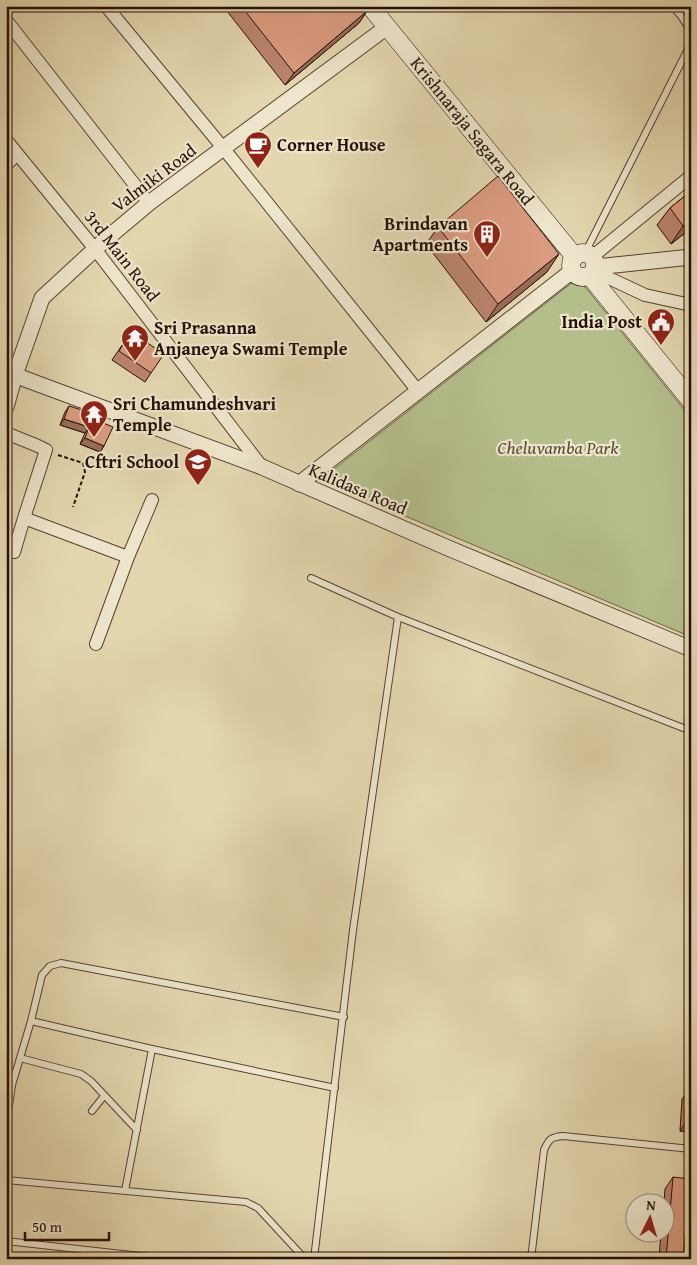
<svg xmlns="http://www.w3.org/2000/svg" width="697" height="1265" font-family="'Gentium Book Plus',serif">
  <rect width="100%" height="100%" fill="#e4d7b0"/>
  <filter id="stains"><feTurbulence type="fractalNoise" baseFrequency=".004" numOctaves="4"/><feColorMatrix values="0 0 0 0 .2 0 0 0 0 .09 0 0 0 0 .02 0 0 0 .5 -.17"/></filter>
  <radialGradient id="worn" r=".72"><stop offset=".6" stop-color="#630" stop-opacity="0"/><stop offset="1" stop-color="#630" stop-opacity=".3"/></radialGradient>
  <!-- green -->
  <path fill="#b4be8b" stroke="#6d6649" d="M578 278 691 418V637L320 480Z"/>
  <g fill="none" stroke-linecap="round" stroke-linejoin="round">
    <!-- service casing -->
    <g stroke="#564131" stroke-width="8">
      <path id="service" d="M585 253 689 47 690 30 681 16 672 6
        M311 578 398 617 691 731
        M31 1021 152 1049 335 1088
        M20 1058 81 1074 91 1081 137 1130
        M92 1111 104 1096
        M6 1127 12 1085 31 1021 42 975 50 966 61 963 344 1017
        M6 1180 246 1202 258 1208 305 1259
        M125 1191 152 1049
        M6 1241 167 1259
        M83 1259 85 1250
        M314 1259 353 930 398 617
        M531 1259 544 1150C549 1139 551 1137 563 1136L691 1149"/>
    </g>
    <!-- minor casing -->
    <g stroke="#564131" stroke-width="14">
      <path id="minor" d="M106 6 224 149 418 391
        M6 20 149 203
        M6 140 95 249 262 467
        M6 165 17 154
        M592 257 691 176
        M594 271 645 295 691 305
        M6 433 38 446 46 450 24 518
        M6 552H14L24 518 128 557
        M96 644 128 557 152 500"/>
    </g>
    <!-- tertiary casing -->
    <g stroke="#564131" stroke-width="17">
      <path id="tertiary" d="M596 267 691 257
        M6 372 262 467 448 548 691 649
        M6 407 15 375 42 298 105 240 149 203 387 27
        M299 484 572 271"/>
    </g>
    <!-- secondary casing -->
    <g stroke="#260f07" stroke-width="19">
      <path id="secondary" d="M370 6 575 257
        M571 265a12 12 0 1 1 24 0a12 12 0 1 1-24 0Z
        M590 276 691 401"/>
    </g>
    <!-- path -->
    <path stroke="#260f07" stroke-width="2" stroke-dasharray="4 2.5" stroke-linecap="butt" d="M58 455 83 463 85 472 73 507"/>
    <!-- service -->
    <use href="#service" stroke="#ede5cc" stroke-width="6"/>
    <!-- minor -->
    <use href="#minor" stroke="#ede5cc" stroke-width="12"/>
    <!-- tertiary -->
    <use href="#tertiary" stroke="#ede5cc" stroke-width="15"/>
    <!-- secondary -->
    <use href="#secondary" stroke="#ede5cc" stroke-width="18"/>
  </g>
  <!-- wall -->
  <path fill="#bb856e" stroke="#260f07" d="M223 6H363L367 11 359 23 285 85Z
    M691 191V230L690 229 671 244 657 225 670 208Z
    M438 227 547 272 486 322 426 244Z
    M131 332 151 373 145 382 112 360Z
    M69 406 81 414 104 446 100 452 80 444 85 433 60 425 65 412Z
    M691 1078V1132L680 1131 682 1099 689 1090 690 1080Z
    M673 1177 687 1205 683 1259H659L661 1232H664V1202L665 1189Z"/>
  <!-- shaded-wall -->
  <path fill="#996c5a" stroke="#260f07" d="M367 11 359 23 285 85 294 73Z
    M691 221V228L690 229 671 244 683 226Z
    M559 254 547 272 486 322 498 304Z
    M64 419 89 427 85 433 60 425Z
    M85 438 104 446 100 452 80 444Z
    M688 1119H691V1132L680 1131Z
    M689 1193H691V1206L680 1205Z"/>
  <!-- building -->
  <path fill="#da9b80" stroke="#260f07" d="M241 6H363L367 11 294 73Z
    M498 176 559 254 498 304 438 227Z
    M691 191V221L683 226 670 208Z
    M131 332 164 354 151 373 119 351Z
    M69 406 82 410 81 414 113 427 104 446 85 438 89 427 64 419Z
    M691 1087V1119H688Z
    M673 1177 691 1179V1193H689L683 1259H666Z"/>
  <!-- icons -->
  <defs>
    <g id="cafe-pin" transform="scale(1.4375)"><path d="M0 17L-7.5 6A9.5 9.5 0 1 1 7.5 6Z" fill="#8f2418" stroke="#ede5cc"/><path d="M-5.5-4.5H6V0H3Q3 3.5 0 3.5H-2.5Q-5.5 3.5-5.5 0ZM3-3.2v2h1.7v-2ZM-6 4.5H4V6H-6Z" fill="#fff"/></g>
    <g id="building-pin" transform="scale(1.4375)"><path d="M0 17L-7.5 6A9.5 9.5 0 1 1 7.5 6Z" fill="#8f2418" stroke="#ede5cc"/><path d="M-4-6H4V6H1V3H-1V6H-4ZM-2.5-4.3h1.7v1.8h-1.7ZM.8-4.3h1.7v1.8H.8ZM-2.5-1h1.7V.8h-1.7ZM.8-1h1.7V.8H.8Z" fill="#fff"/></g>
    <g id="civic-pin" transform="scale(1.4375)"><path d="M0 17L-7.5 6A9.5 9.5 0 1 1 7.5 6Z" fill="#8f2418" stroke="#ede5cc"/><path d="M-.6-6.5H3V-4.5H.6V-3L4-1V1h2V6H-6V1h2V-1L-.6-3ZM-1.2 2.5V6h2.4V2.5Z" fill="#fff"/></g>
    <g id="temple-pin" transform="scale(1.4375)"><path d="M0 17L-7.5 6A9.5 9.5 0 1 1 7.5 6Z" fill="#8f2418" stroke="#ede5cc"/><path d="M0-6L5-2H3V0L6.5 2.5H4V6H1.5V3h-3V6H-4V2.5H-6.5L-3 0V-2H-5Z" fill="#fff"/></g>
    <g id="school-pin" transform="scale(1.4375)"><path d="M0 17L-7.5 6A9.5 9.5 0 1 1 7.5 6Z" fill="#8f2418" stroke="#ede5cc"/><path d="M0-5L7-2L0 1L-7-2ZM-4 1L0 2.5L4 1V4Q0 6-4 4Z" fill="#fff"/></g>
  </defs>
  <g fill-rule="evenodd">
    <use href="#cafe-pin" x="258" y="145"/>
    <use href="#building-pin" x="487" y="234"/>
    <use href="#civic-pin" x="661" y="322"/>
    <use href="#temple-pin" x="135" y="338"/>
    <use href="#temple-pin" x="94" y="414"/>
    <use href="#school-pin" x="198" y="462"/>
  </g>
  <g text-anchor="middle" stroke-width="4.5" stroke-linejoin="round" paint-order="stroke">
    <!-- street labels -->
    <g font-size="18" fill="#260f07" stroke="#ede5cc">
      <text transform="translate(472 131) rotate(51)" y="6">Krishnaraja Sagara Road</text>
      <text transform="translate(154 178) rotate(-37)" y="6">Valmiki Road</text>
      <text transform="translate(122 256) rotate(52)" y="6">3rd Main Road</text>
      <text transform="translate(358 489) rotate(23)" y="6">Kalidasa Road</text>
    </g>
    <!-- poi labels -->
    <g font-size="18" font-weight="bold" fill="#260f07" stroke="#ede5cc" text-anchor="start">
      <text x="277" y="151">Corner House</text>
      <text x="468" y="230" text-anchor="end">Brindavan<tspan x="468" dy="21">Apartments</tspan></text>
      <text x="642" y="328" text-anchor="end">India Post</text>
      <text x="154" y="334">Sri Prasanna<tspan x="154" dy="21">Anjaneya Swami Temple</tspan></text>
      <text x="113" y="410">Sri Chamundeshvari<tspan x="113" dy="21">Temple</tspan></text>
      <text x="179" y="468" text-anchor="end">Cftri School</text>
    </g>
    <!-- park labels -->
    <g font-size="18" font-style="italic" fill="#584c35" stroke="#ede5cc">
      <text x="558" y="454">Cheluvamba Park</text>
    </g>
  </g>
  <!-- margin -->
  <rect width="697" height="1265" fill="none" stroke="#e4d7b0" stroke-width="25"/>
  <rect x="8" y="8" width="682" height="1250" fill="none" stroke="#260f07" stroke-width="2.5"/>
  <rect x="12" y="12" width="672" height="1240" fill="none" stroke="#260f07"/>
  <!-- north arrow -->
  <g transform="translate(650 1218) rotate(5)"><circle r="24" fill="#ede5cc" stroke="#9d8f7d"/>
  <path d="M0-4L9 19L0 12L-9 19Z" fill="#8f2418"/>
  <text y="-8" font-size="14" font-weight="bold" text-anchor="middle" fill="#260f07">N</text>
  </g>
  <!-- scale -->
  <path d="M25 1232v8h84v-8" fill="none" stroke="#260f07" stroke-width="2.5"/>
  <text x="32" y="1232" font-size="15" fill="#260f07" stroke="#ede5cc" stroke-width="4" paint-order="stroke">50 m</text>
  <rect width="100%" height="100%" filter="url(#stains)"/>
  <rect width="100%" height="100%" fill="url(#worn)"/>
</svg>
